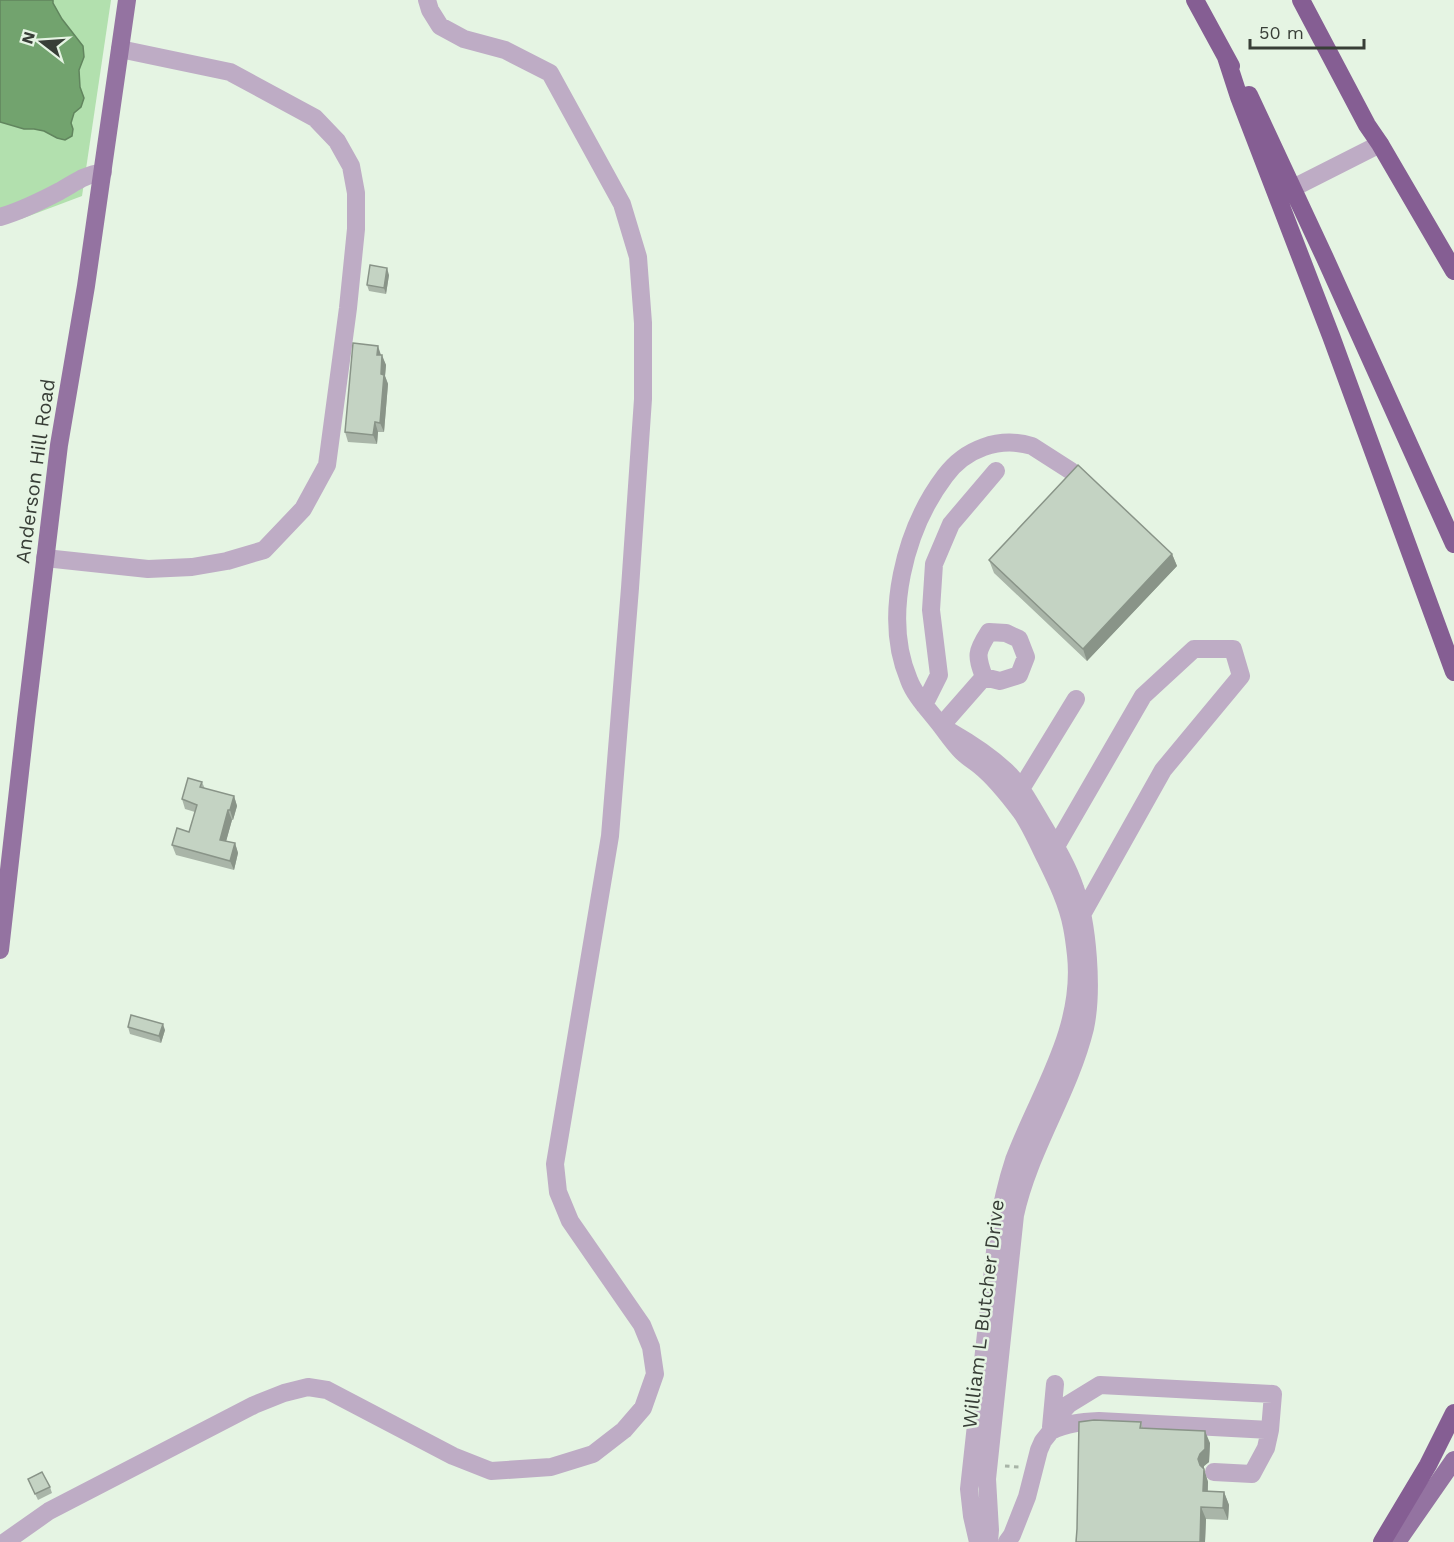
<svg xmlns="http://www.w3.org/2000/svg" width="1454" height="1542" font-family="'Work Sans',sans-serif">
  <rect width="100%" height="100%" fill="#e5f4e3"/>
  <!-- green -->
  <path fill="#b2e0ae" d="M0 0H111L82 196 21 219 0 221Z"/>
  <!-- water -->
  <path fill="#72a36e" stroke="#61855e" stroke-width="1.5" d="M0 0H53V3L62 19 83 46 84 57 79 70 80 87 84 98 81 107 74 113 71 123 73 129 72 136 65 140 57 138 44 131 34 129H24L0 122Z"/>
  <g fill="none" stroke-linecap="round" stroke-linejoin="round">
    <!-- path -->
    <path stroke="#a8b4a7" stroke-width="3" stroke-dasharray="4.5 4.5" stroke-linecap="butt" d="M1005 1466 1019 1467"/>
    <!-- minor -->
    <path stroke="#beacc5" stroke-width="18" d="M1293 188 1380 144
      M0 217C21 211 41 201 60 191 78 181 82 176 103 172
      M45 558 148 569 192 567 227 561 264 550 303 509 327 465 348 308 356 229V193L351 166 337 141 315 118 230 72 120 49
      M989 632 1006 633 1019 639 1026 657 1019 675 1000 681 984 677C976 655 976 652 989 632Z
      M924 705 939 675 931 610 934 564 951 524 996 471
      M941 726 984 677
      M951 732C972 744 992 757 1009 774 1022 787 1030 804 1040 820 1053 842 1067 864 1075 888 1088 924 1093 991 1085 1028 1069 1093 1029 1150 1015 1215L987 1479 990 1530 989 1542
      M1016 797 1076 699
      M1051 855 1143 696 1194 649H1233L1241 676 1163 770 1080 918
      M1051 1427 1055 1384
      M1051 1431C1067 1423 1082 1422 1099 1421L1270 1430
      M5 1542 49 1511 254 1405 284 1393 308 1387 327 1390 453 1456 491 1471 551 1467 593 1454 624 1430 643 1408 655 1374 651 1347 642 1325 570 1221 558 1192 555 1164 610 836 630 588 643 399V323L638 257 622 204 550 73 505 50 464 39 440 26 430 10 427 0
      M978 1542 972 1516 969 1489 997 1233C1001 1208 1006 1184 1014 1160 1039 1093 1084 1030 1076 955 1075 946 1074 937 1072 927 1067 900 1053 874 1041 849 1035 837 1029 823 1021 812 1009 796 996 779 980 766 974 761 967 757 962 752 953 743 946 732 938 722 928 709 915 696 909 680 882 617 905 529 945 476 965 449 999 436 1032 446L1071 471
      M1007 1542 1012 1535 1027 1497 1039 1450 1043 1441 1051 1431 1060 1414 1069 1404 1100 1385 1273 1394 1270 1430 1266 1448 1252 1474 1214 1472"/>
    <!-- major -->
    <path stroke="#9473a1" stroke-width="18" d="M0 950 26 719 59 445 86 286 127 0
      M1397 1542 1454 1460"/>
    <!-- highway -->
    <path stroke="#855e93" stroke-width="18" d="M1195 0 1231 66
      M1301 0 1367 125 1380 144 1454 271
      M1226 57 1239 97 1331 336 1454 672
      M1249 95 1325 258 1454 544
      M1382 1542 1428 1465 1454 1413"/>
  </g>
  <!-- wall -->
  <path fill="#a9b5a8" d="M389 275 386 294 369 291 367 285Z
    M381 355 386 365 385 376 388 384 384 432H378L377 444 348 442 345 432Z
    M1172 554 1177 566 1087 661 994 573 989 560Z
    M202 782 205 789 234 796 237 806 233 820H232L226 841 235 843 238 853 234 870 176 855 172 845 189 832 195 812 185 809 182 799Z
    M128 1027 165 1030 161 1043 130 1034Z
    M1141 1422 1143 1428 1210 1443 1209 1462 1204 1466V1469L1208 1482V1491L1224 1492 1229 1505 1228 1520 1206 1519 1205 1542H1076L1077 1529Z
    M28 1479 50 1487 52 1493 38 1500Z"/>
  <!-- shaded-wall -->
  <path fill="#899488" d="M387 268 389 275 386 294 384 288Z
    M378 346 381 355H377Z
    M382 355 386 365 385 376 388 384 384 432 380 423 381 374Z
    M375 422 378 432 377 444 373 435Z
    M1172 554 1177 566 1087 661 1083 649Z
    M234 796 237 806 233 820 230 810Z
    M228 810 232 820 224 849 220 840Z
    M235 843 238 853 234 870 230 861Z
    M163 1024 165 1030 161 1043 159 1036Z
    M1205 1431 1210 1443 1209 1462 1204 1466V1469L1208 1482 1207 1504 1203 1491 1198 1459Z
    M1224 1492 1229 1505 1228 1520 1223 1508Z
    M1201 1507 1206 1519 1205 1542H1200Z"/>
  <!-- building -->
  <path fill="#c4d3c3" stroke="#899488" stroke-width="1.5" d="M370 265 387 268 384 288 367 285Z
    M353 343 378 346 377 355H382L381 374 384 375 380 423 375 422 373 435 345 432Z
    M1078 465 1172 554 1083 649 989 560Z
    M188 778 202 782 200 787 234 796 230 810H228L220 840 235 843 230 861 172 845 177 828 189 832 197 805 182 799Z
    M131 1015 163 1024 159 1036 128 1027Z
    M1094 1420 1141 1422 1140 1428 1205 1431V1449L1200 1454 1198 1459 1200 1465 1204 1469 1203 1491 1224 1492 1223 1508 1201 1507 1200 1542H1076L1077 1529 1079 1422Z
    M42 1472 50 1487 35 1494 28 1479Z"/>
  <g text-anchor="middle" stroke-width="5" stroke-linejoin="round" paint-order="stroke">
    <!-- street labels -->
    <g font-size="20" fill="#383e37" stroke="#e5f4e3">
      <text transform="translate(35 471) rotate(-82)" y="7">Anderson Hill Road</text>
      <text transform="translate(983 1314) rotate(-83)" y="7">William L Butcher Drive</text>
    </g>
  </g>
  <!-- north arrow -->
  <g transform="translate(42 42) rotate(287)" stroke="#e5f4e3" stroke-width="4.5" paint-order="stroke">
  <path d="M0-4.5L10 22L0 15L-10 22Z" fill="#383e37"/>
  <text y="-9" font-size="16" font-weight="bold" text-anchor="middle" fill="#383e37">N</text>
  </g>
  <!-- scale -->
  <path d="M1250 39v9h114v-9" fill="none" stroke="#383e37" stroke-width="3"/>
  <text x="1259" y="39" font-size="18" fill="#383e37" stroke="#e5f4e3" stroke-width="4.5" paint-order="stroke">50 m</text>
</svg>
